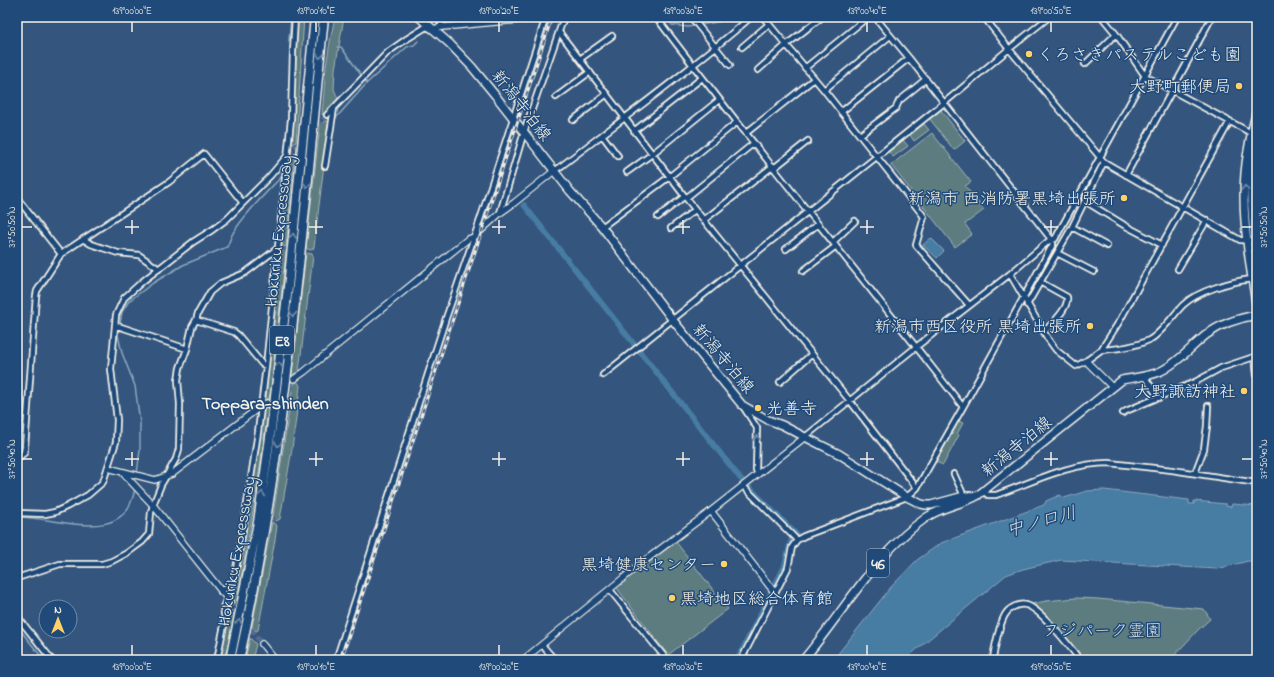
<svg xmlns="http://www.w3.org/2000/svg" width="1274" height="677" font-family="'Indie Flower','Klee One',sans-serif">
  <rect width="100%" height="100%" fill="#34557e"/>
  <filter id="ink" filterUnits="userSpaceOnUse"><feTurbulence type="fractalNoise" baseFrequency=".025" numOctaves="2"/><feDisplacementMap in="SourceGraphic" scale="8" xChannelSelector="R" yChannelSelector="G"/><feConvolveMatrix kernelMatrix="1 2 1 2 8 2 1 2 1" color-interpolation-filters="sRGB"/></filter>
  <g filter="url(#ink)">
    <!-- green -->
    <path fill="#5b7b80" stroke="#a8b6b4" d="M297 17H304L296 142 290 146Z
      M335 17H344L335 69 334 89 338 99 322 115 326 66 331 36Z
      M940 109 965 141 954 150 929 118Z
      M326 120 329 123 314 247 313 249 310 250 306 248 320 125Z
      M924 124 929 130 914 141 910 135Z
      M932 133 971 182 965 186 984 210 965 224 972 234 955 247 891 165Z
      M903 140 908 146 893 157 888 151Z
      M295 153 286 247 281 245 289 159Z
      M280 250 286 251 271 389 269 399 266 397 264 392Z
      M306 253 312 254 313 256 299 371 297 374H292Z
      M296 382H298L300 386 292 449 280 519 276 521 273 516 293 384Z
      M269 403 256 494 251 489 263 409Z
      M958 421 963 423 957 434 959 435 943 465 936 462Z
      M250 493 255 500 236 605 227 593 235 580Z
      M272 522 277 526 275 540 258 630 256 631 252 627Z
      M676 542 728 609 668 655 616 587Z
      M1076 598 1098 599 1204 609 1210 619 1198 630 1170 660H1085L1059 629 1032 604 1046 601Z
      M228 604 235 617 224 660H219L227 620 225 610Z
      M250 638 256 644 252 660H245Z"/>
    <!-- water -->
    <path fill="#467ba3" stroke="#8caabf" d="M931 238 944 251 937 258 923 245Z
      M1104 490 1189 500V504H1194V501L1226 504V506L1231 507 1232 504 1257 506V561H1248L1217 569 1061 560 1023 569 1006 575 904 660H833L891 587 917 560 941 543 1044 505 1046 501 1060 495 1064 498 1087 491Z"/>
    <g fill="none" stroke-linecap="round" stroke-linejoin="round">
      <!-- stream -->
      <path stroke="#8caabf" stroke-width="1.5" d="M666 17 672 25 688 27 746 17
        M289 41 291 17
        M337 47H341L367 83
        M335 119 367 83 407 47 414 45 418 41
        M137 474 140 450V423L135 386 122 353 118 335 122 312 129 301 153 283 183 265 227 247C230 241 231 235 235 230 248 210 267 192 284 174
        M17 517C56 516 126 549 135 488
        M17 626 44 660"/>
      <!-- canal -->
      <path stroke="#467ba3" stroke-width="5.5" d="M524 205 740 478 797 535 791 541 784 567 737 660"/>
      <!-- minor-tunnel -->
      <path stroke="#516c8e" stroke-width="4.5" stroke-dasharray="4.5 2" stroke-linecap="butt" d="M290 152 327 115
        M283 249 309 252
        M253 494 260 504
        M268 512 276 522"/>
      <!-- tertiary-tunnel -->
      <path stroke="#516c8e" stroke-width="5.5" stroke-dasharray="5.5 3" stroke-linecap="butt" d="M230 602 240 614
        M246 623 262 644"/>
      <!-- minor casing -->
      <g stroke="#f4f1e8" stroke-width="8">
        <path id="minor" d="M440 17 442 27
          M656 17C756 150 862 276 963 407
          M691 17 730 65
          M763 17 824 90 922 214 924 217 916 245 969 305
          M984 17 1009 49 1104 162 1240 240 1257 241
          M1102 17 1116 34 1145 76 1253 134
          M1250 17 1257 21
          M559 32 686 198 850 401 917 488
          M742 47 769 24
          M580 59 612 36
          M1085 64 1116 34
          M805 68 868 17
          M758 70 786 45 822 17
          M824 90 890 36
          M556 97 590 72
          M841 112 909 58
          M327 115 388 52 405 40 426 27 431 29
          M573 120 607 94
          M634 131 702 78
          M746 133 814 79
          M602 135 618 156
          M860 135 896 108 899 101 926 79
          M325 166 334 108
          M774 168 808 141
          M554 171 560 167C624 118 690 70 751 17
          M627 172 652 154 719 100
          M1126 175 1212 17
          M17 198 61 254
          M686 198 754 143
          M1085 201 1124 225 1162 245
          M500 213 524 132 564 17
          M658 217 685 196
          M704 220 773 166
          M602 227 669 177 737 122
          M1072 227 1107 246
          M671 228 695 210
          M83 239 91 244 118 253 139 255 159 269
          M833 242 855 221
          M786 249 818 224
          M1057 253 1094 272
          M1178 269 1207 220
          M803 271 836 246
          M1010 274 1048 339 1056 350 1076 366 1086 361 1101 350 1119 322 1230 121
          M1040 282 1067 297C1069 309 1051 324 1044 332
          M1027 305 1072 227 1104 162
          M196 320 234 332 238 335 262 364 266 366
          M115 325 187 349
          M1101 350C1117 349 1134 347 1149 340 1160 335 1174 314 1183 305 1197 291 1233 281 1252 279
          M1255 357 1257 375
          M603 375 944 103 1009 49 1049 17
          M1147 376 1146 379 1159 398
          M780 382 812 354
          M744 408 757 428 756 470 758 474
          M1123 413 1126 411 1195 382 1221 368 1257 356
          M805 437 916 347 1010 274 1051 239H1055L1177 17
          M17 459 24 453 25 447 36 296 37 291 61 254 169 182 204 154 243 203
          M1195 473 1204 449 1207 426 1208 406
          M954 474 964 496
          M743 486 797 540
          M984 492 988 495H996C1033 482 1069 463 1109 463L1172 470 1257 483
          M17 513 45 514 55 512 68 506 88 495 103 482 116 442 117 420 111 369 116 315 124 298 143 281 193 242 212 230 227 219 270 176 287 156
          M17 578 60 564H102L112 561 127 553 142 542 149 534 151 512 153 505 161 485 176 459 179 449 180 404 178 380 180 368 187 349 192 327 196 320 198 313 210 292 221 283 245 273 278 248
          M610 590 667 660
          M221 592 234 580 242 536 258 432 266 366 291 119 293 52 295 17
          M17 616 52 660
          M542 645 555 660
          M217 660 225 620 223 607 227 598
          M336 660 446 318 480 220 546 17
          M741 660 788 568 792 547 797 540 804 536 907 497 917 488 963 407 1053 244 1051 239 909 58 875 17
          M993 660C994 650 1000 620 1007 612 1011 607 1020 603 1026 605 1040 608 1071 648 1080 660"/>
      </g>
      <!-- tertiary casing -->
      <g stroke="#f4f1e8" stroke-width="8">
        <path id="tertiary" d="M433 29 442 27 551 17
          M1086 361 1112 387
          M294 379 304 372 468 239 474 237 500 213 514 203 554 171
          M108 468 155 480 172 474 261 406 267 403
          M123 473 153 505 230 602
          M711 511 775 593
          M262 644 275 660
          M523 660 643 562 711 511 805 437"/>
      </g>
      <!-- primary casing -->
      <g stroke="#f4f1e8" stroke-width="10">
        <path id="primary" d="M419 17 450 44 472 67 495 95 570 191 602 227 672 319 742 405 768 420 782 425 805 437 839 454 907 497 921 504 926 505H931L964 496H977L1122 380C1135 377 1149 377 1161 371 1178 363 1191 347 1206 335 1222 323 1238 318 1257 315
          M803 660C844 612 875 553 927 517 942 507 959 505 975 497"/>
      </g>
      <!-- trunk casing -->
      <g stroke="#f4f1e8" stroke-width="10">
        <path id="trunk" d="M1257 109C1254 123 1250 137 1248 151 1238 203 1249 258 1257 310
          M1257 132C1247 175 1252 220 1257 263"/>
      </g>
      <!-- motorway casing -->
      <g stroke="#f4f1e8" stroke-width="11">
        <path id="motorway" d="M230 660 258 522 271 430 288 287 315 17
          M239 660C286 449 302 232 324 17"/>
      </g>
      <!-- minor -->
      <use href="#minor" stroke="#1f4a7a" stroke-width="4.5"/>
      <!-- tertiary -->
      <use href="#tertiary" stroke="#1f4a7a" stroke-width="5.5"/>
      <!-- primary -->
      <use href="#primary" stroke="#1f4a7a" stroke-width="7"/>
      <!-- trunk -->
      <use href="#trunk" stroke="#1f4a7a" stroke-width="7"/>
      <!-- motorway -->
      <use href="#motorway" stroke="#1f4a7a" stroke-width="8"/>
      <!-- rail casing -->
      <g stroke="#f4f1e8" stroke-width="3">
        <path id="rail" d="M341 660 552 17"/>
      </g>
      <!-- rail -->
      <use href="#rail" stroke="#1f4a7a" stroke-width="1.5" stroke-dasharray="4.5" stroke-linecap="butt"/>
    </g>
    <!-- one-way arrows -->
    <defs><path id="oneway-chevron" d="M-2-3.5L2.5 0L-2 3.5" fill="none" stroke-width="1.6" stroke-linecap="round" stroke-linejoin="round"/></defs>
    <g stroke="#748da6">
      <use href="#oneway-chevron" transform="translate(320 56) rotate(96)"/>
      <use href="#oneway-chevron" transform="translate(307 185) rotate(96)"/>
      <use href="#oneway-chevron" transform="translate(1245 188) rotate(-89)"/>
      <use href="#oneway-chevron" transform="translate(293 236) rotate(-84)"/>
      <use href="#oneway-chevron" transform="translate(293 314) rotate(96)"/>
      <use href="#oneway-chevron" transform="translate(279 365) rotate(-83)"/>
      <use href="#oneway-chevron" transform="translate(757 438) rotate(-88)"/>
      <use href="#oneway-chevron" transform="translate(278 444) rotate(98)"/>
      <use href="#oneway-chevron" transform="translate(262 494) rotate(-81)"/>
      <use href="#oneway-chevron" transform="translate(239 622) rotate(-78)"/>
    </g>
  </g>
  <!-- ticks -->
  <path fill="none" stroke="#f4f1e8" stroke-width="1.5" d="M132 22V32M316 22V32M499 22V32M683 22V32M867 22V32M1051 22V32M132 220V234M316 220V234M499 220V234M683 220V234M867 220V234M1051 220V234M22 227H32M125 227H139M309 227H323M492 227H506M676 227H690M860 227H874M1044 227H1058M1242 227H1252M132 452V466M316 452V466M499 452V466M683 452V466M867 452V466M1051 452V466M22 459H32M125 459H139M309 459H323M492 459H506M676 459H690M860 459H874M1044 459H1058M1242 459H1252M132 645V655M316 645V655M499 645V655M683 645V655M867 645V655M1051 645V655"/>
  <!-- markers -->
  <g fill="#ffd166" stroke="#1f4a7a" stroke-width="1.5">
    <circle cx="1029" cy="54" r="4"/>
    <circle cx="1239" cy="86" r="4"/>
    <circle cx="1124" cy="198" r="4"/>
    <circle cx="1090" cy="326" r="4"/>
    <circle cx="1244" cy="391" r="4"/>
    <circle cx="758" cy="408" r="4"/>
    <circle cx="724" cy="564" r="4"/>
    <circle cx="672" cy="598" r="4"/>
  </g>
  <g text-anchor="middle" stroke-width="3" stroke-linejoin="round" paint-order="stroke">
    <!-- shield labels -->
    <g fill="#1f4a7a" stroke="#b4bfc7" stroke-width="1">
      <rect x="270" y="326" width="24" height="28" rx="3"/>
      <rect x="867" y="549" width="22" height="28" rx="3"/>
    </g>
    <g font-size="16" font-weight="bold" fill="#f4f1e8">
      <text x="282" y="346">E8</text>
      <text x="878" y="569">46</text>
    </g>
    <!-- poi labels -->
    <g font-size="17" fill="#f4f1e8" stroke="#1f4a7a" text-anchor="end">
      <text x="1037" y="60" text-anchor="start">くろさきパステルこども園</text>
      <text x="1231" y="92">大野町郵便局</text>
      <text x="1116" y="204">新潟市 西消防署黒埼出張所</text>
      <text x="1082" y="332">新潟市西区役所 黒埼出張所</text>
      <text x="1236" y="397">大野諏訪神社</text>
      <text x="766" y="414" text-anchor="start">光善寺</text>
      <text x="716" y="570">黒埼健康センター</text>
      <text x="680" y="604" text-anchor="start">黒埼地区総合体育館</text>
    </g>
    <!-- street labels -->
    <g font-size="17" fill="#f4f1e8" stroke="#1f4a7a">
      <text transform="translate(522 105) rotate(52)" y="6">新潟寺泊線</text>
      <text transform="translate(278 231) rotate(-84)" y="6">Hokuriku Expressway</text>
      <text transform="translate(724 358) rotate(50)" y="6">新潟寺泊線</text>
      <text transform="translate(1016 446) rotate(-39)" y="6">新潟寺泊線</text>
      <text transform="translate(236 551) rotate(-80)" y="6">Hokuriku Expressway</text>
    </g>
    <!-- park labels -->
    <g font-size="17" fill="#dddfd8" stroke="#1f4a7a">
      <text x="1102" y="636">フジパーク霊園</text>
    </g>
    <!-- neighbourhood labels -->
    <g font-size="18" font-weight="bold" fill="#f4f1e8" stroke="#1f4a7a">
      <text x="265" y="409">Toppara-shinden</text>
    </g>
    <!-- water labels -->
    <g font-size="18" font-style="italic" fill="#dadfde" stroke="#1f4a7a">
      <text transform="translate(1041 521) rotate(-15)" y="6">中ノ口川</text>
    </g>
  </g>
  <!-- margin -->
  <rect width="1274" height="677" fill="none" stroke="#1f4a7a" stroke-width="44"/>
  <!-- north arrow -->
  <g transform="translate(58 619)"><circle r="19" fill="#1f4a7a" stroke="#748da6"/>
  <path d="M0-3L7 15L0 10L-7 15Z" fill="#ffd166"/>
  <text y="-6" font-size="11" font-weight="bold" text-anchor="middle" fill="#f4f1e8">N</text>
  </g>
  <rect x="22" y="22" width="1230" height="633" fill="none" stroke="#f4f1e8" stroke-width="1.5"/>
  <g font-size="10" text-anchor="middle" fill="#f4f1e8">
    <text x="132" y="14">139°00'00"E</text>
    <text x="316" y="14">139°00'10"E</text>
    <text x="499" y="14">139°00'20"E</text>
    <text x="683" y="14">139°00'30"E</text>
    <text x="867" y="14">139°00'40"E</text>
    <text x="1051" y="14">139°00'50"E</text>
    <text transform="translate(11 227) rotate(-90)" y="4">37°50'50"N</text>
    <text transform="translate(1263 227) rotate(-90)" y="4">37°50'50"N</text>
    <text transform="translate(11 459) rotate(-90)" y="4">37°50'40"N</text>
    <text transform="translate(1263 459) rotate(-90)" y="4">37°50'40"N</text>
    <text x="132" y="670">139°00'00"E</text>
    <text x="316" y="670">139°00'10"E</text>
    <text x="499" y="670">139°00'20"E</text>
    <text x="683" y="670">139°00'30"E</text>
    <text x="867" y="670">139°00'40"E</text>
    <text x="1051" y="670">139°00'50"E</text>
  </g>
</svg>
